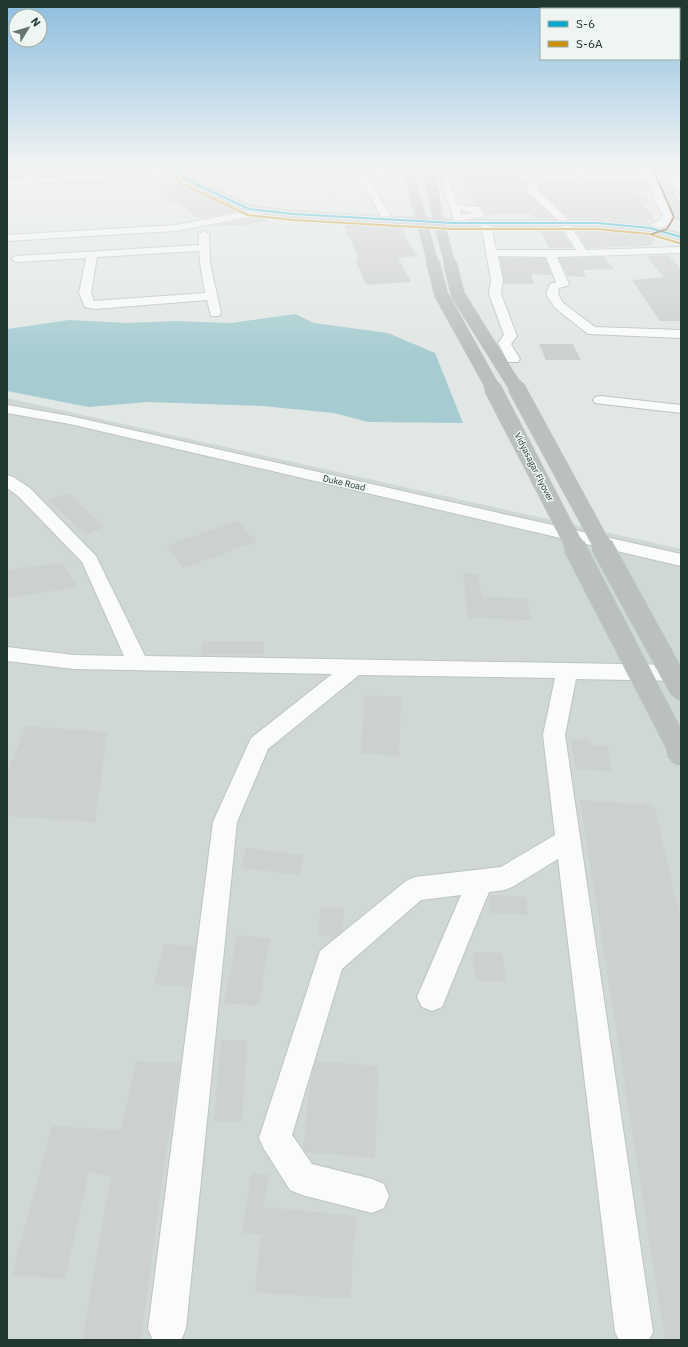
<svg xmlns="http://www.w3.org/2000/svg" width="688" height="1347" font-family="'IBM Plex Sans',sans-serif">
  <rect width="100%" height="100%" fill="#e1e7e4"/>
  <!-- built -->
  <path fill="#d0d8d4" d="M7 398 681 549V1340H7Z"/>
  <!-- water -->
  <path fill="#a6ccd1" d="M295 314 314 323 388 333 435 353 463 423 368 422 334 413 262 406 149 402 88 407 7 391V329L69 320 127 323 176 321 231 323Z"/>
  <!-- building -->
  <path fill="#ccd0ce" d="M488 167H498L527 185V193L554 218H534L532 214 485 215 481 206 477 205 458 177 477 176 468 169Z
    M552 178 563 181 587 179 601 180H645L648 188 629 190 652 203 643 204 656 221 646 220 648 223 597 218H568L540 190 539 181Z
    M180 182 243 211 198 218 177 202 172 203 158 184Z
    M259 217 269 221 243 225H215Z
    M342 221 404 225V235L417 256 398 258 411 282 366 285 356 261 359 260Z
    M539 228H560L573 248H549Z
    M574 228H597L649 232 657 235 651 246 587 248Z
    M668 255 681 269V321H660L632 280 664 277 646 256Z
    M604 257 614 269 583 270 586 277 567 276 559 258Z
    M500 258H545L552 275 531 274 534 284H504Z
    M539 344H573L581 360H546Z
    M68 493 104 527 85 535 49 500Z
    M238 521 256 542 183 568 166 546Z
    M61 563 78 587 7 598V570Z
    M463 573 478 574 482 597 527 598 531 620 468 618Z
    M203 641H264L263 654 201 655Z
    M365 695 401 697 399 756 361 753Z
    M26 726 107 732 95 822 7 816V773Z
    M571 739 590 740 591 745 607 746 612 771 575 770Z
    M580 800 654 805 681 921V1340H665Z
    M246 848 303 855 300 875 241 868Z
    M489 895 526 897 528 915 490 913Z
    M321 907 344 908 343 931 335 937 318 935Z
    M237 935 270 938 259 1006 224 1003Z
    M164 944 196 946 190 987 154 984Z
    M473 952 502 953 506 981H476Z
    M221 1040H247L242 1122H214Z
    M136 1061 181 1063 164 1166 141 1340H82L111 1176 89 1172 65 1279 12 1275 52 1126 121 1130Z
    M316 1061 379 1066 375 1158 306 1152 303 1149 310 1082Z
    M251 1173 269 1175 264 1207 356 1216 355 1243H353L351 1299 255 1292 261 1234 242 1233Z"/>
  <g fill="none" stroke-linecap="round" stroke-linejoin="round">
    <!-- minor casing -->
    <g stroke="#bec4c1" stroke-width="2">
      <path id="minor" d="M178 167 182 170 181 172 145 178 7 185V179L145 172Z
        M388 167H397L398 169 391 175 368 177 393 220 388 223 383 220 358 175 362 172 386 171 389 169Z
        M446 167H454L450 184 458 205 480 207 484 215 482 217 463 220 464 223 462 225H456L442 184ZM460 210 473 212V213L461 215Z
        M499 167H510L537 181 538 183V191L564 215 586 250 681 247V253L557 257 569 284 567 286 559 288 558 294 563 303 595 327 681 330V338L588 334 555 308 546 294 550 284 556 282 546 257 498 256 503 280 501 294 517 336 511 344 520 359 518 362H508L498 343 504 335 489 294 491 280 481 224 486 221 491 224 496 250H576L557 219 530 194 528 192 529 184Z
        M641 167H649L673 217 666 226 650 231 645 228C650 222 657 225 663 217L646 179H601L562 174 558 171 562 168 601 173H644Z
        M665 167H673L681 182V193L676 190Z
        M266 208 269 209 271 211 269 213 176 231 7 241V235L176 225Z
        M204 231 209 234 210 263 221 313 219 316H211L207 300 95 309 85 307 79 293 86 258 16 262 11 259 16 256 199 245V234ZM199 251 200 263 205 293 94 301 91 293 97 257Z
        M600 396 681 405V413L595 403 593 400 595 397Z
        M7 405 70 416 681 554V566L70 424 7 413Z
        M7 475 13 477 30 488 96 556 145 656 681 665V681L576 679 565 735 653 1332 649 1340H619L615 1332 558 859 514 886 505 890 489 892 442 1007 432 1011 422 1007 417 997 461 895 421 900 342 969 292 1135 312 1164 372 1179 384 1184 389 1196 384 1208 372 1213 302 1195 290 1190 264 1149 259 1138 320 951 406 881 415 877 501 867 555 835 543 735 555 678 359 675 268 749 237 822 186 1329 181 1340H153L148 1329 213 822 251 738 332 674 74 669 7 661V647L74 655 124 656 82 562 18 496 7 488Z"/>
    </g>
    <!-- major casing -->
    <g stroke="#bcc3c1" stroke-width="2">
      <path id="major" d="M172 167H180L186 176 251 206 293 211 453 220H597L650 225 681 234V240L649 231 597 226H453L293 217 249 212 180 180Z
        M651 167H659L681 208V221L676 218Z"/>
    </g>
    <!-- path -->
    <path stroke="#bfc7c4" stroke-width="1" stroke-dasharray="1 1.5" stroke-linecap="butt" d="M330 192 338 201V205"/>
    <!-- minor -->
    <use href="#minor" fill="#fafbfb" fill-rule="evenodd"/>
    <!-- major -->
    <use href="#major" fill="#cdd3d1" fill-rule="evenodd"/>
    <!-- highway-bridge-far4 casing -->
    <g stroke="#bcc3c1" stroke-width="11" stroke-linecap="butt">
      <path id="highway-bridge-far4" d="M409 174 433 264
        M430 175 438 219 450 264"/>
    </g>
    <!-- highway-bridge-far3 casing -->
    <g stroke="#bcc3c1" stroke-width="14" stroke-linecap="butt">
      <path id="highway-bridge-far3" d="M433 263 441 294 493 388
        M450 263 458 295 516 388"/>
    </g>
    <!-- highway-bridge-far2 casing -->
    <g stroke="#bcc3c1" stroke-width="18" stroke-linecap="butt">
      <path id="highway-bridge-far2" d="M492 387 575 547
        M516 387 603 547"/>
    </g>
    <!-- highway-bridge-far1 casing -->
    <g stroke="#bcc3c1" stroke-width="23" stroke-linecap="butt">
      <path id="highway-bridge-far1" d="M574 546 680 751
        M602 546 681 690"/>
    </g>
    <!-- highway-bridge casing -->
    <g stroke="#bcc3c1" stroke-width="29" stroke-linecap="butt">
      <path id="highway-bridge" d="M680 750 681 752"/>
    </g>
    <!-- highway-bridge-far4 -->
    <use href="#highway-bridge-far4" stroke="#bac0bf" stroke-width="10"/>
    <!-- highway-bridge-far3 -->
    <use href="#highway-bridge-far3" stroke="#bac0bf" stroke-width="13"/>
    <!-- highway-bridge-far2 -->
    <use href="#highway-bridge-far2" stroke="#bac0bf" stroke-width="16"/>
    <!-- highway-bridge-far1 -->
    <use href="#highway-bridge-far1" stroke="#bac0bf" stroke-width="21"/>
    <!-- highway-bridge -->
    <use href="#highway-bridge" stroke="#bac0bf" stroke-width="27"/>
    <!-- bus-1 casing -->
    <g stroke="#eff6f2" stroke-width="3.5">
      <path id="bus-1" d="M176 167 183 178 249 209 293 214 453 223H597L650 228 681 237"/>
    </g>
    <!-- bus-2 casing -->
    <g stroke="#eff6f2" stroke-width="3.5">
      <path id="bus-2" d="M171 170 180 183 248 215 293 220 453 229H597L649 234 679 243"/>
    </g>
    <!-- bus-3 casing -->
    <g stroke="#eff6f2" stroke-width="3.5">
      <path id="bus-3" d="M652 167 674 217 667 229 652 234"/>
    </g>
    <!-- bus-1 -->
    <use href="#bus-1" stroke="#00a9ce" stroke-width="2"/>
    <!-- bus-2 -->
    <use href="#bus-2" stroke="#cc900a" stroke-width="2"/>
    <!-- bus-3 -->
    <use href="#bus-3" stroke="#7a4b2a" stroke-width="2"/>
  </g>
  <!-- sky -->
  <linearGradient id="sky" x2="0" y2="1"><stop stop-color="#8dbedf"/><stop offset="0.47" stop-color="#f2f4f3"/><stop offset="1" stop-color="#f2f4f3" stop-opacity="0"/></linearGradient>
  <rect width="688" height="356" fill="url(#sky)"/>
  <g text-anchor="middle" stroke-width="3" stroke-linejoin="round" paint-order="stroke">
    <!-- far-street labels -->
    <g font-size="9" fill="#223731" stroke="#eff6f2">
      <text transform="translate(534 467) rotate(63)" y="3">Vidyasagar Flyover</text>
      <text transform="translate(344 483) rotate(13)" y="3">Duke Road</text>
    </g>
  </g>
  <!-- border -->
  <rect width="688" height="1347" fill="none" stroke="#223731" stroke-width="16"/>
  <!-- legend -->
  <rect x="540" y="8" width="140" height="52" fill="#eff6f2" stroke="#9daaa5"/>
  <rect x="548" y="21" width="20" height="6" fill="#00a9ce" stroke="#9daaa5"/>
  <text x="576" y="28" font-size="12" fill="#223731">S-6</text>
  <rect x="548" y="41" width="20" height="6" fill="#cc900a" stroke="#9daaa5"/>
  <text x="576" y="48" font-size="12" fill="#223731">S-6A</text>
  <!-- north arrow -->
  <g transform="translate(28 28) rotate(52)"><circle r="19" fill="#eff6f2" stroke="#9daaa5"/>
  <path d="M0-3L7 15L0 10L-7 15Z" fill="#657570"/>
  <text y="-6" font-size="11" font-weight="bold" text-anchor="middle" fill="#223731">N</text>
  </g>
</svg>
